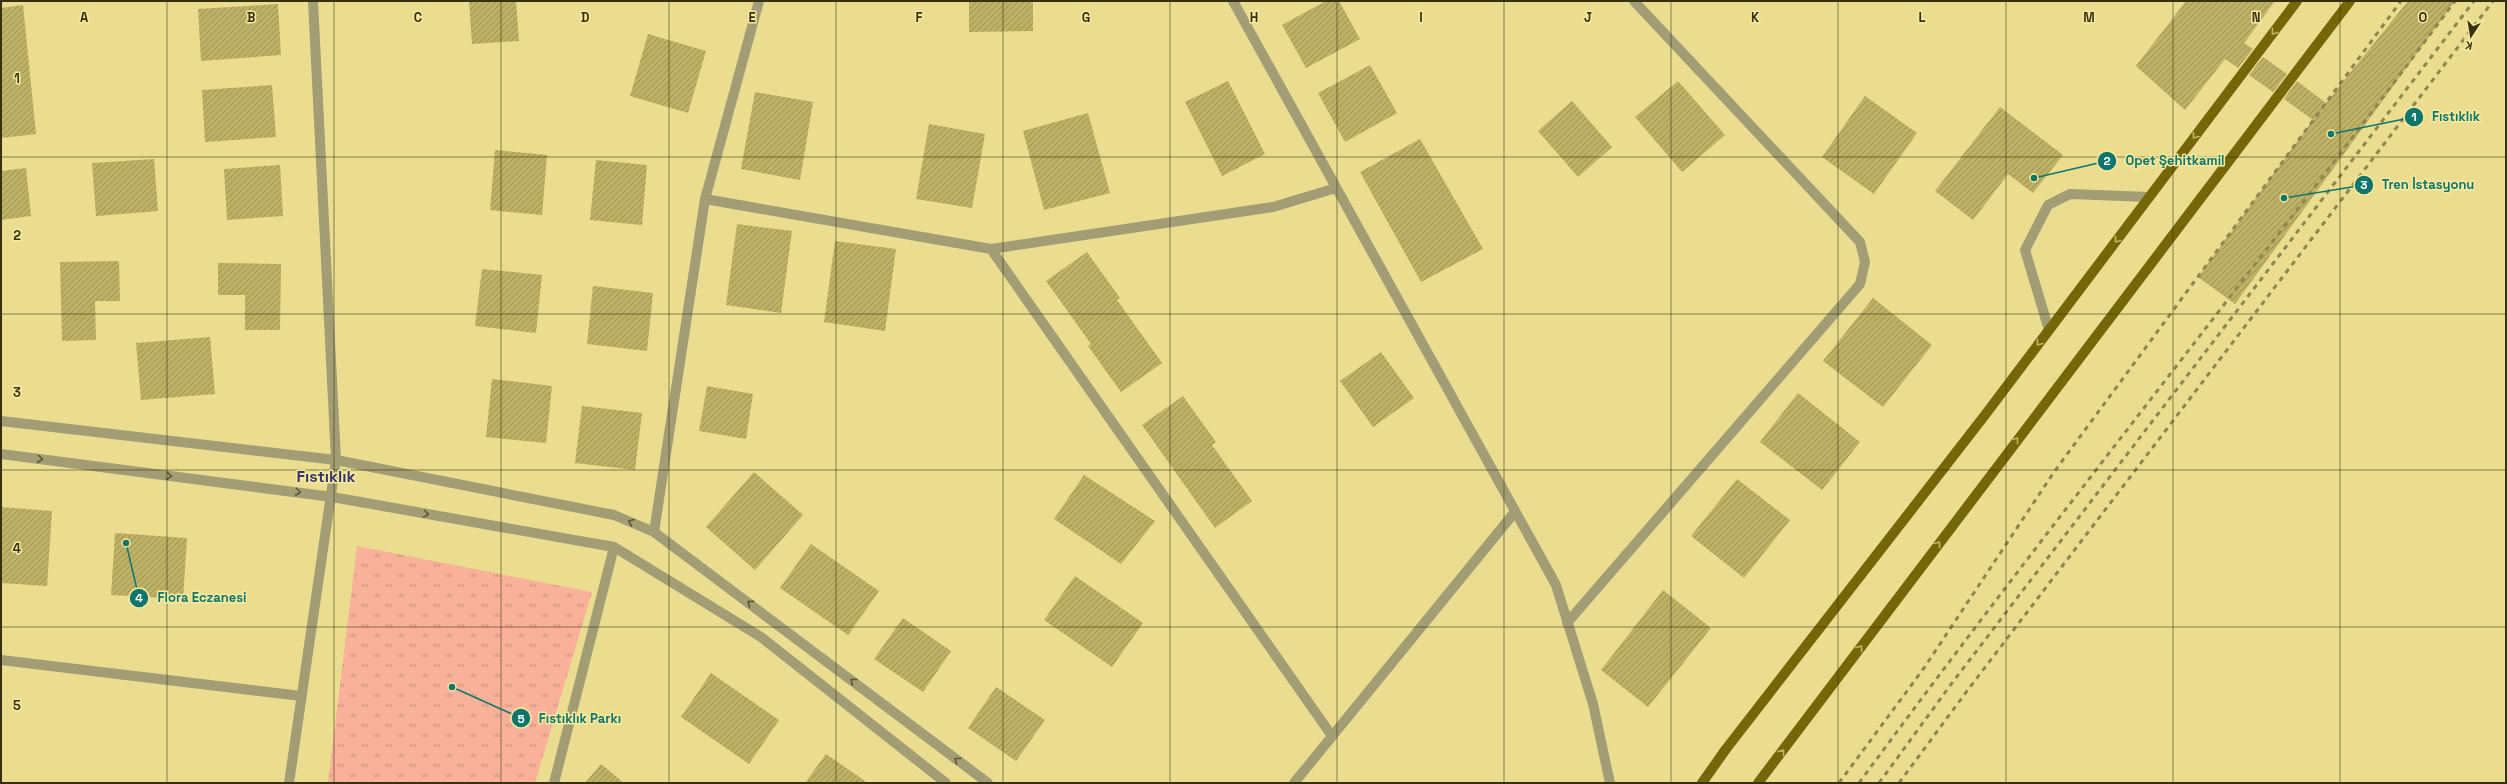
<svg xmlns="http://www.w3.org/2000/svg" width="2507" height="784" font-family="'Space Grotesk',sans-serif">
  <defs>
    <pattern id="park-tufts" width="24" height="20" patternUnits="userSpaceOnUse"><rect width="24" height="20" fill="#f9b199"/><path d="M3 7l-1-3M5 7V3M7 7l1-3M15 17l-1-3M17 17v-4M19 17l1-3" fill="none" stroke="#ca917b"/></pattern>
    <pattern id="building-hatch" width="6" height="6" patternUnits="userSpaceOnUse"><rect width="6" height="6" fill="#beb166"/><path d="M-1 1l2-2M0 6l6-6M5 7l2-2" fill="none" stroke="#9b9153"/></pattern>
  </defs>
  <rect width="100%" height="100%" fill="#eadd90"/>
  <!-- park -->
  <path fill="url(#park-tufts)" d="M357 546 592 592 535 783H328Z"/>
  <!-- building -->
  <path fill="url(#building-hatch)" d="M469 1H516L519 41 472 44Z
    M969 1H1033V31L969 32Z
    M1326 1H1339L1360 39 1306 68 1282 25Z
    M2186 1H2275L2244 43 2253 49 2238 68 2225 59 2185 110 2136 66Z
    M2408 1H2455L2235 304 2198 277 2313 120 2284 99 2297 81 2326 103Z
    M278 4 281 55 201 61 198 9Z
    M23 5 36 134 1 138V8Z
    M648 34 706 51 688 113 630 96Z
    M2263 57 2287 74 2273 92 2249 75Z
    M1370 65 1397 113 1345 142 1318 93Z
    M1228 81 1265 154 1222 176 1185 102Z
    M1678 81 1725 135 1682 172 1635 117Z
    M272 85 276 137 205 142 202 90Z
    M755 92 813 102 800 180 741 169Z
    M1865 96 1917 133 1874 194 1822 157Z
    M1572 101 1612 147 1578 177 1538 131Z
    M2000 107 2063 155 2033 193 2008 174 1973 220 1935 191Z
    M1088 113 1110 193 1044 210 1023 131Z
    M929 124 985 134 972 208 916 199Z
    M1420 139 1483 249 1421 282 1360 172Z
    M495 150 547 155 542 215 490 210Z
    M154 159 158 211 96 216 92 163Z
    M596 160 647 165 642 225 590 220Z
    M280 165 283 216 227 220 224 169Z
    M26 168 31 216 1 220V171Z
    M737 224 792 231 781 313 726 305Z
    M835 241 896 249 885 331 824 322Z
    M1087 252 1120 298 1117 300 1162 363 1121 392 1088 346 1091 344 1046 281Z
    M119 261 120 301H95L96 340 62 341 60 262Z
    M218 263 281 264 280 330H245V295H218Z
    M482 269 542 275 536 333 475 326Z
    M593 286 653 293 647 351 587 344Z
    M1873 298 1932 345 1883 407 1823 361Z
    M210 337 215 394 141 400 136 343Z
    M1381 352 1414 398 1373 427 1340 381Z
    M492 379 552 386 546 443 486 437Z
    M707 386 753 394 746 439 699 431Z
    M1798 393 1860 442 1822 490 1760 442Z
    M1183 396 1216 442 1212 445 1252 501 1215 528 1142 425Z
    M582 406 642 413 635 470 575 463Z
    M754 472 803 515 755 570 706 527Z
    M1084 475 1155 521 1121 564 1054 519Z
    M1737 479 1790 520 1744 578 1691 536Z
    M1 507 52 511 47 586 1 583Z
    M115 533 187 538 183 599 111 595Z
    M811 544 879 591 848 635 780 588Z
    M1075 576 1143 623 1112 667 1044 620Z
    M1663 590 1711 628 1648 707 1601 670Z
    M903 618 951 651 923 692 874 659Z
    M711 673 779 720 749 764 681 717Z
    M996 687 1045 720 1016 761 968 728Z
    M826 754 868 783H805Z
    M601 764 624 783H585Z"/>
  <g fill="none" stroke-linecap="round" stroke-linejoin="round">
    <!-- service -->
    <path stroke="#a39d75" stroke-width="10" d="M2049 330 2025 250 2048 205 2070 194 2149 197"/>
    <!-- minor -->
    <path stroke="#a39d75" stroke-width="10" d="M1233 1 1556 585 1593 704 1610 783
      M705 199 991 249 1332 736
      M991 249 1273 207 1336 188
      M654 532 705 199 759 1
      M1567 623 1860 284 1865 262 1860 242 1634 1
      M1 660 301 696
      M289 783 336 460 313 1
      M554 783 614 547
      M1294 783 1514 513"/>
    <!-- tertiary -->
    <path stroke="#a39d75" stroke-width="10" d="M1 421 336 460 614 515 654 532 988 783
      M1 454 332 497 614 547 761 637 946 783"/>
    <!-- primary -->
    <path stroke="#756707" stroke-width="10" d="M1702 783 1726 749 1985 415 2297 1
      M1758 783 2350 1"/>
    <!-- rail -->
    <path stroke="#8f8650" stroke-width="3" stroke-dasharray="5 5" stroke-linecap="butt" d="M1839 783 1924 668 2054 472 2401 1
      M1859 783C2053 519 2260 264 2455 1
      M1879 783 1952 683 2474 1
      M1899 783 1967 691 2493 1"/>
  </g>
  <!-- one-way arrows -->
  <defs><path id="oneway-chevron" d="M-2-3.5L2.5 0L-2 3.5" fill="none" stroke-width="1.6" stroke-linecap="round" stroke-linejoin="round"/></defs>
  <g stroke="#c3b661">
    <use href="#oneway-chevron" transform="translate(2274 32) rotate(127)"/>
    <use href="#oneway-chevron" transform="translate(2195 136) rotate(127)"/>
    <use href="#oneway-chevron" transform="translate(2117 240) rotate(127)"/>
    <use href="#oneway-chevron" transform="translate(2039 343) rotate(127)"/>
    <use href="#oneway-chevron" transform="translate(2016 440) rotate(-53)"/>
    <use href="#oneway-chevron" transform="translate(1938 544) rotate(-53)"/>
    <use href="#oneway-chevron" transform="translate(1860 648) rotate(-53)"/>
    <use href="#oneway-chevron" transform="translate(1782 752) rotate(-53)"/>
  </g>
  <g stroke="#5c5734">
    <use href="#oneway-chevron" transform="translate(40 459) rotate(7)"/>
    <use href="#oneway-chevron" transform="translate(169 476) rotate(7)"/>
    <use href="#oneway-chevron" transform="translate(298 492) rotate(7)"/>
    <use href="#oneway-chevron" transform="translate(426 514) rotate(10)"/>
    <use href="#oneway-chevron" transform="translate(631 522) rotate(-157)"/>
    <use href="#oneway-chevron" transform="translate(750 603) rotate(-143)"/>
    <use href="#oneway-chevron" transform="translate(853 681) rotate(-143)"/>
    <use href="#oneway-chevron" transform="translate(957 760) rotate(-143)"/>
  </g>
  <!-- grid -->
  <path fill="none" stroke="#363111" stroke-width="1" stroke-opacity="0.55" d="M167 1V783M334 1V783M501 1V783M669 1V783M836 1V783M1003 1V783M1170 1V783M1337 1V783M1504 1V783M1671 1V783M1838 1V783M2006 1V783M2173 1V783M2340 1V783M1 157H2506M1 314H2506M1 470H2506M1 627H2506"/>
  <g text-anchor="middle" stroke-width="3" stroke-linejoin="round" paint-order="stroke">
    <!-- district labels -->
    <g font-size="16" font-weight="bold" fill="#343570" stroke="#f7ea9d">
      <text x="326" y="482">Fıstıklık</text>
    </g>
  </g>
  <g font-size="13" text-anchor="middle" font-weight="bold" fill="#363111" stroke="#f7ea9d" stroke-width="3" stroke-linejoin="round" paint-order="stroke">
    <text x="84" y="22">A</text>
    <text x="251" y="22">B</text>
    <text x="418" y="22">C</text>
    <text x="585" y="22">D</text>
    <text x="752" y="22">E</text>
    <text x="919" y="22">F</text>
    <text x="1086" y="22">G</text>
    <text x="1254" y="22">H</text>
    <text x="1421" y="22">I</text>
    <text x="1588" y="22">J</text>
    <text x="1755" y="22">K</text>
    <text x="1922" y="22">L</text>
    <text x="2089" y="22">M</text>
    <text x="2256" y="22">N</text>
    <text x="2423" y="22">O</text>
    <text x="17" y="83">1</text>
    <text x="17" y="240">2</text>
    <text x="17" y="397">3</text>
    <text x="17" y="553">4</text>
    <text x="17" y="710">5</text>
  </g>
  <!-- callouts -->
  <path fill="none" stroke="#0f766e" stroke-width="1.5" d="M2331 134L2414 117M2034 178L2107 161M2284 198L2364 185M126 543L139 598M452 687L521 718"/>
  <g fill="#0f766e" stroke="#f7ea9d" stroke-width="1.5">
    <circle cx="2331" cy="134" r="4"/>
    <circle cx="2034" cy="178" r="4"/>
    <circle cx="2284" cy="198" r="4"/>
    <circle cx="126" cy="543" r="4"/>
    <circle cx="452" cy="687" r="4"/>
    <circle cx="2414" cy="117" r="10"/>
    <circle cx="2107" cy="161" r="10"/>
    <circle cx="2364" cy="185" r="10"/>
    <circle cx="139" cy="598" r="10"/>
    <circle cx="521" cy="718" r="10"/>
  </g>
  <g font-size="12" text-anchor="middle" font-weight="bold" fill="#fff">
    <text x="2414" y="121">1</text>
    <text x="2107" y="165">2</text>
    <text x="2364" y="189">3</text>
    <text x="139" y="602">4</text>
    <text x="521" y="723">5</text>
  </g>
  <g font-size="13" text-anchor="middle" font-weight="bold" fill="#0f766e" stroke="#f7ea9d" stroke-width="3" stroke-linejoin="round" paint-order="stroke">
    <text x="2456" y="121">Fıstıklık</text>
    <text x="2175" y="165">Opet Şehitkamil</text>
    <text x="2428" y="189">Tren İstasyonu</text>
    <text x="202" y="602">Flora Eczanesi</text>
    <text x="580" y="723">Fıstıklık Parkı</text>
  </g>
  <!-- border -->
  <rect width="2507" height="784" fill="none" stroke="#363111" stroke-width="4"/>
  <!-- north arrow -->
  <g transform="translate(2471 36) rotate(192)" stroke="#f7ea9d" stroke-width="3" paint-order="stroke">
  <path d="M0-3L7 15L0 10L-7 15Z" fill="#363111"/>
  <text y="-6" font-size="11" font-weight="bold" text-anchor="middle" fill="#363111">K</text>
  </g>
</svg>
